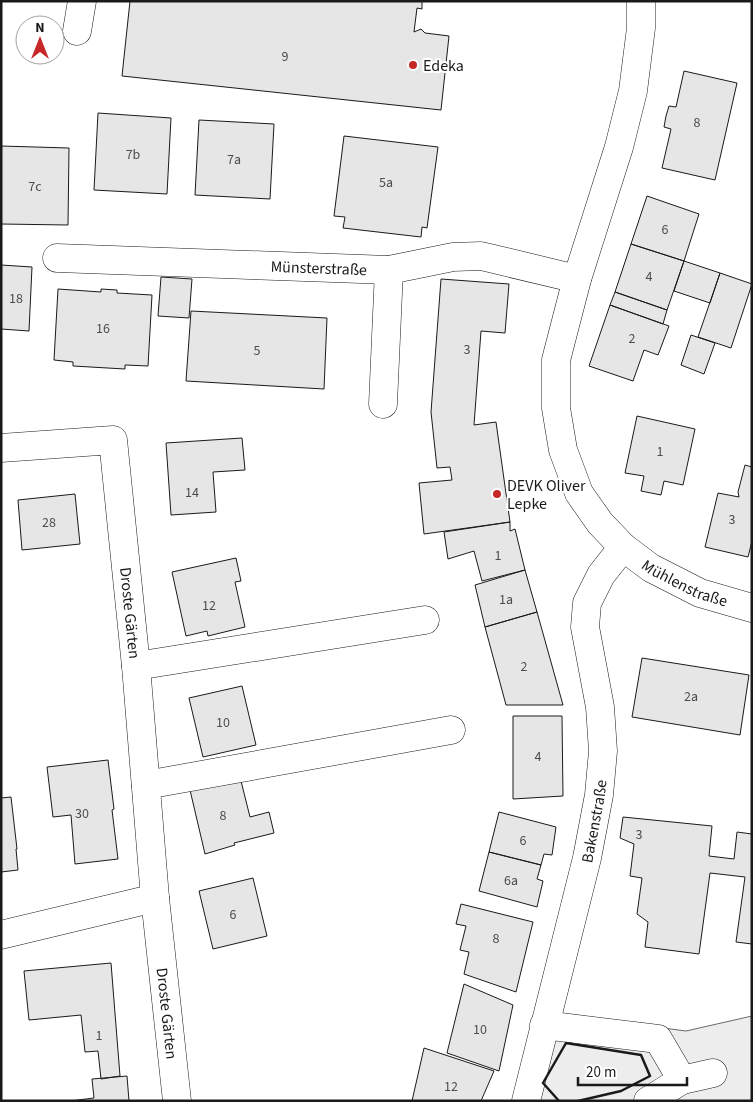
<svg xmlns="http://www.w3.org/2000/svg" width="753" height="1102" font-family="'Source Sans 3',sans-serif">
  <rect width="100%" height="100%" fill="#fff"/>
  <!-- green -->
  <path fill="#ededed" stroke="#6a6a6a" d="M541 1012 686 1031 752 1016V1101H520Z"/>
  <!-- building -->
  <path fill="#e6e6e6" stroke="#1a1a1a" d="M130 1H422V9L417 8 414 32 421 29 425 33 449 36 441 110 122 76Z
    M684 71 737 83 715 180 662 168 671 129 664 127 666 116 669 106 676 107Z
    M98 113 171 118 167 194 94 190Z
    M199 120 274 124 270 199 195 195Z
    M344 136 438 147 427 228 422 227 421 237 343 228 345 217 334 216Z
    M1 146 69 148 68 225 1 224Z
    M647 196 699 214 684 261 631 244Z
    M631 244 684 261 667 310 615 292Z
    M684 261 720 273 710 303 674 291Z
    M1 265 32 267 29 331 1 329Z
    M720 273 752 284 731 348 698 337Z
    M161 277 192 279 189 318 158 316Z
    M441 279 509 284 505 333 481 331 474 425 496 422 510 522 424 534 419 483 452 480 450 467 437 468 431 412Z
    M58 289 101 292V289L117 290V293L152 295 148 366 125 365V369L73 366V362L54 360Z
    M615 292 667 310 663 324 610 305Z
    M610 305 669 326 658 355 644 350 633 381 589 366Z
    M191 311 327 318 324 389 186 381Z
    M691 335 715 343 704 374 681 365Z
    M637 416 695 429 683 485 664 481 661 495 641 491 644 476 625 473Z
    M242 438 245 470 213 472 216 512 171 515 166 443Z
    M745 465 752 467V541L748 557 705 547 718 493 739 497 738 492Z
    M75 494 80 544 22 550 18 500Z
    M510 522V531L515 529 525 570 482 581 474 551 448 559 444 532Z
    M236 558 241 581 235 582 245 627 208 636 207 631 186 636 172 572Z
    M525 570 537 612 485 627 475 585Z
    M537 612 563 705H506L485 627Z
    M642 658 749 675 740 735 632 717Z
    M242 686 256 745 203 757 189 698Z
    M513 716H562L563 796 513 799Z
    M108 760 114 809 112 810 118 859 75 864 71 815 53 817 47 767Z
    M240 777 250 817 269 812 274 833 234 843 235 845 205 854 190 790Z
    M11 797 17 849H16L18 870 1 872V798Z
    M499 812 556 827 552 855 544 854 541 865 489 852Z
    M623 817 712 826 709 856 734 859 737 832 752 834V944L736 942 745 877 710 873 699 954 645 947 648 922 637 914 642 878 630 876 634 844 620 838Z
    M489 852 541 865 537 879 543 881 537 907 479 891Z
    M253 878 267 936 213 949 199 891Z
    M461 904 533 922 516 992 464 974 469 952 460 950 466 926 456 924Z
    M111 963 120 1076 101 1079 98 1051 85 1052 81 1015 29 1020 24 971Z
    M464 984 513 1005 499 1071 447 1053Z
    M424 1048 494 1071 481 1101H412Z
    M127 1076 129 1101H70L94 1098 92 1079Z"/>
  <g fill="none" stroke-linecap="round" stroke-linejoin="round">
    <!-- minor casing -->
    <g stroke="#1a1a1a" stroke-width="29">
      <g id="minor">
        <path id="s1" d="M641 1V28L633 91 619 147 577 279 556 360V408L563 450 579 493 600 523 623 547 651 568 700 593 752 608"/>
        <path d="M77 31 82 1"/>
        <path id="s2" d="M57 258 389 270 453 257 481 256 577 279"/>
        <path d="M383 404 389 270"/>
        <path id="s3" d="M1 448 113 440 136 666 155 898 1 935"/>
        <path d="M136 666 425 620"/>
        <path d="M146 785 451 730"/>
        <path id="s4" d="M155 898 177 1101"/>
        <path d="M544 1025 658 1039 682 1080"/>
        <path id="s5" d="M526 1101 587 858 599 795 603 751 600 707 585 627 587 603 601 575 623 547"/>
        <path d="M648 1101 682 1080 713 1073"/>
      </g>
    </g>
    <!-- minor -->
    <use href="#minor" stroke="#fff" stroke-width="28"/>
    <!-- wall -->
    <path stroke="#1a1a1a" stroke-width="2.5" d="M559 1101 543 1083 566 1043 641 1055 650 1076 621 1091 578 1101"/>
  </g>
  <!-- markers -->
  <g fill="#c62828" stroke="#fff" stroke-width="2">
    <circle cx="413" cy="65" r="5"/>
    <circle cx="497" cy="494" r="5"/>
  </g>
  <g text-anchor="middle" stroke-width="4" stroke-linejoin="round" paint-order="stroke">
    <!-- number labels -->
    <g font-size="14" fill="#4d4d4d">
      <text x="285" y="61">9</text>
      <text x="697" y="127">8</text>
      <text x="133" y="159">7b</text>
      <text x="234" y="164">7a</text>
      <text x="386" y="187">5a</text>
      <text x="35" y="191">7c</text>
      <text x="665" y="234">6</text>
      <text x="649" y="281">4</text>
      <text x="16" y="303">18</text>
      <text x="103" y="333">16</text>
      <text x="632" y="343">2</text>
      <text x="467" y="354">3</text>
      <text x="257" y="355">5</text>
      <text x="660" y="456">1</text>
      <text x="192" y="497">14</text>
      <text x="732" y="524">3</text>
      <text x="49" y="527">28</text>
      <text x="498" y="560">1</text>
      <text x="506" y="604">1a</text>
      <text x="209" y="610">12</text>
      <text x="524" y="671">2</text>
      <text x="691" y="701">2a</text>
      <text x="223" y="727">10</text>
      <text x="538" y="761">4</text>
      <text x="82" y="818">30</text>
      <text x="223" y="820">8</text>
      <text x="639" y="839">3</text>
      <text x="523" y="845">6</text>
      <text x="511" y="885">6a</text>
      <text x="233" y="919">6</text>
      <text x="496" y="943">8</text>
      <text x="480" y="1034">10</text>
      <text x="99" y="1040">1</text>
      <text x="451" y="1091">12</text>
    </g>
    <!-- poi labels -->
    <g font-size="16" fill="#1a1a1a" stroke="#fff" text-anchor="start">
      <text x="423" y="71">Edeka</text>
      <text x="507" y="491">DEVK Oliver<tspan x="507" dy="18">Lepke</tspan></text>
    </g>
    <!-- street labels -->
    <g font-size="16" fill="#1a1a1a" stroke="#fff">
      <text dy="6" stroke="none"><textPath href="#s2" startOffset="262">Münsterstraße</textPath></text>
      <text dy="6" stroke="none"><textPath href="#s1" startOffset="649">Mühlenstraße</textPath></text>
      <text dy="6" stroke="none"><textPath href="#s3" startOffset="286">Droste Gärten</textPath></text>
      <text dy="6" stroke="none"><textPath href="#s5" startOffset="288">Bakenstraße</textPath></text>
      <text dy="6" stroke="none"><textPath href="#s4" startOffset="116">Droste Gärten</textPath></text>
    </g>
  </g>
  <!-- border -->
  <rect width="753" height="1102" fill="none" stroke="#1a1a1a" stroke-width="5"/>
  <!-- north arrow -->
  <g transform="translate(40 40)"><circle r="24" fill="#ffffff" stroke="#a3a3a3"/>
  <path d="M0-4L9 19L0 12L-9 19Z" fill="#c62828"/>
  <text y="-8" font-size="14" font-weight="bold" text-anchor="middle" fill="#1a1a1a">N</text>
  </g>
  <!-- scale -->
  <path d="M578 1077v8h109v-8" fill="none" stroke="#1a1a1a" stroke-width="2.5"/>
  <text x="586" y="1077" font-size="15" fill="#1a1a1a" stroke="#ffffff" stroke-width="4" paint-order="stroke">20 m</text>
</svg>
